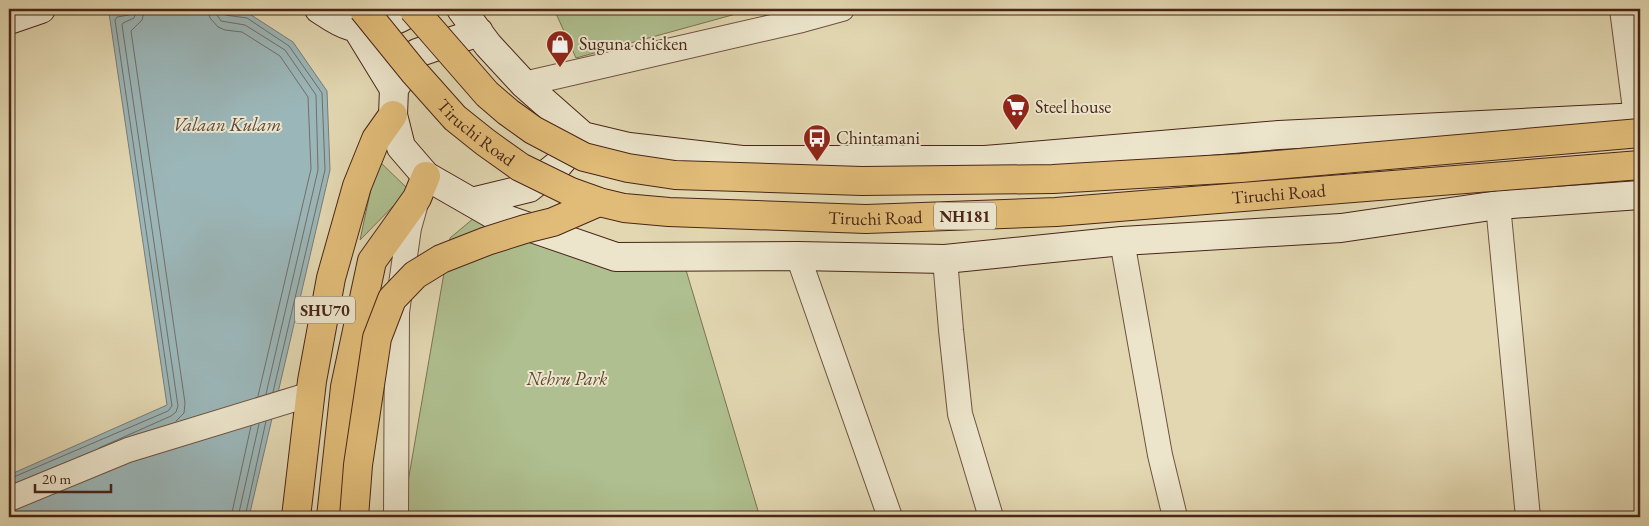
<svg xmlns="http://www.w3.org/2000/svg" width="1649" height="526" font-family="'EB Garamond',serif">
  <rect width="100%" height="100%" fill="#e2d7b1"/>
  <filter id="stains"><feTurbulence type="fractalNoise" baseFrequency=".004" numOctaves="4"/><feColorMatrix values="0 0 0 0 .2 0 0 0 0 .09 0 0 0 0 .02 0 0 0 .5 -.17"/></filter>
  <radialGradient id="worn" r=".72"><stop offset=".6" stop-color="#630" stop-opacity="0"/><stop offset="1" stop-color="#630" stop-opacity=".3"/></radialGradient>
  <!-- green -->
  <path fill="#afbf8f" stroke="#7c7253" d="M554 9H754L576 58Z
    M378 160 409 190 360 240 372 184Z
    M486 208 624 250H680L759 514 740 517H402L450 238Z"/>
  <!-- water -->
  <path fill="#9bb6b8" stroke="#7a7c78" d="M154 9H205L248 13 293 42 327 91 330 170 249 517H9V475L167 405 109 13Z"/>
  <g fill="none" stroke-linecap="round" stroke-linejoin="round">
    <!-- shore -->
    <path stroke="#726e68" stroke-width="1" d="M145 9 142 20 131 31 185 403 184 413 176 421
      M208 9 210 18 218 27 225 30 242 32 280 56 308 97 311 169 258 396
      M216 9 217 15 221 21 245 25 285 50 316 95 318 170 266 394
      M222 9 225 15 247 18 289 46 322 93 325 170 273 392
      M99 448 171 416 176 412 178 406 122 25 123 23 134 18 137 9
      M9 479 168 411 172 406 115 20 117 17 129 15 131 9
      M231 517 251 426
      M238 517 259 424
      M245 517 266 421"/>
    <!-- street casing -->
    <g stroke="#6f523e" stroke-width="26">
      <path id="street" d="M1622 9 1636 117
        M524 84 802 20 842 9
        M1498 205 1528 517
        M1122 241 1160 455 1175 517
        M798 256 890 517
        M945 259 951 330 960 414 991 517
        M9 499 128 450 311 394
        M396 517 397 312 409 228 416 203"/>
    </g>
    <!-- secondary casing -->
    <g stroke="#492517" stroke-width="30">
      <path id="secondary" d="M319 9C328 15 339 23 350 26 366 30 402 22 412 9
        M461 9 488 45 524 84 583 136 629 147 742 160H985L1279 135 1640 117
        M9 20 41 9
        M356 27 394 89
        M479 32 417 53 394 89 393 115 401 147 426 176 494 215 616 257 798 256 945 259 1122 241 1341 228 1498 205 1640 195
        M471 202 529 188 559 164 583 136"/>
    </g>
    <!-- primary casing -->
    <g stroke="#492517" stroke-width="30">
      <path id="primary" d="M296 517 312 381 331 278 357 186 376 139 393 115
        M331 517 345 387 372 261 417 198 426 176"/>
    </g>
    <!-- street -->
    <use href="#street" stroke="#ece5cc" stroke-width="24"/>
    <!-- secondary -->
    <use href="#secondary" stroke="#ece5cc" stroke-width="28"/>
    <!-- primary -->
    <use href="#primary" stroke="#e1bc78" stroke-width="28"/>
    <!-- highway-bridge casing -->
    <g stroke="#492517" stroke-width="30" stroke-linecap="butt">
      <g id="highway-bridge">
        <path id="s1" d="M363 9 414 72 455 118 485 142 520 167 571 192 599 202 624 208 669 212 866 219 1056 212 1640 165"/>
        <path d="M413 9 487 94 508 112 533 130 584 157 628 168 675 175 862 181 1053 179 1241 168 1640 133"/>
        <path d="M354 517 358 465 377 338 392 299 415 275 441 259 487 241 525 229 553 222 599 202"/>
      </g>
    </g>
    <!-- highway-bridge -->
    <use href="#highway-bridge" stroke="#e1bc78" stroke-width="28"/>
  </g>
  <!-- icons -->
  <defs>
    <g id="shop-pin" transform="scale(1.4375)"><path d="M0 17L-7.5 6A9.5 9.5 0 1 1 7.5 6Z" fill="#8f2418" stroke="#ece5cc"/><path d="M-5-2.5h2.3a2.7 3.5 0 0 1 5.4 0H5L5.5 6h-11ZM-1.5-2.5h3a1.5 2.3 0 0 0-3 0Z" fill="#fff"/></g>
    <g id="supermarket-pin" transform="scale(1.4375)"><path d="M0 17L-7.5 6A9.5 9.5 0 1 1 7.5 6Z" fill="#8f2418" stroke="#ece5cc"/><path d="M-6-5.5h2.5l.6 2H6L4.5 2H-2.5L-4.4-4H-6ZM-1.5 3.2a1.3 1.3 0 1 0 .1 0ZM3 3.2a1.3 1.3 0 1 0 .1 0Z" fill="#fff"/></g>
    <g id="bus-pin" transform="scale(1.4375)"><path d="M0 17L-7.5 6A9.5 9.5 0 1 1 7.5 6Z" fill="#8f2418" stroke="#ece5cc"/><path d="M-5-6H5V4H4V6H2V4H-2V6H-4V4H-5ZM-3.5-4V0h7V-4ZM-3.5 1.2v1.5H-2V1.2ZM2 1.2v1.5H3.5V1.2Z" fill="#fff"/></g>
  </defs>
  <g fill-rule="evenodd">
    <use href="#shop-pin" x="560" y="44"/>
    <use href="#supermarket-pin" x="1016" y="107"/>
    <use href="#bus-pin" x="817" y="138"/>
  </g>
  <g text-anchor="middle" stroke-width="4" stroke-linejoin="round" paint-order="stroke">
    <!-- shield labels -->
    <g fill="#ece5cc" stroke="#7a5f4d" stroke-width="1">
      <rect x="934" y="202.5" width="62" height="27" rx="4"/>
      <rect x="295" y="296.5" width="60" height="27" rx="4"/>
    </g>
    <g font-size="16" font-weight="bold" fill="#492517">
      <text x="965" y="222">NH181</text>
      <text x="325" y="316">SHU70</text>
    </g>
    <!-- poi labels -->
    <g font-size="18" fill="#492517" stroke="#ece5cc" text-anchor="start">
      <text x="579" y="50">Suguna chicken</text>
      <text x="1035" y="113">Steel house</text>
      <text x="836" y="144">Chintamani</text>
    </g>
    <!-- street labels -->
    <g font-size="18" fill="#492517" stroke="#ece5cc">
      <text dy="6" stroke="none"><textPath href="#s1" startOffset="168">Tiruchi Road</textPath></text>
      <text dy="6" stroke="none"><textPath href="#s1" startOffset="992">Tiruchi Road</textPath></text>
      <text dy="6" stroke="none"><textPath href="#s1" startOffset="588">Tiruchi Road</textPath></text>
    </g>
    <!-- park labels -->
    <g font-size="18" font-style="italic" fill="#5d442f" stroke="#ece5cc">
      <text x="567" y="385">Nehru Park</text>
    </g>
    <!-- water labels -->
    <g font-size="19" font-style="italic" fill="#5e493f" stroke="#ece5cc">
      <text x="227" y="131">Valaan Kulam</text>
    </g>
  </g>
  <!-- margin -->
  <rect width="1649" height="526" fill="none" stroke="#e2d7b1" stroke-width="30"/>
  <rect x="10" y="10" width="1629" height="506" fill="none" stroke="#492517" stroke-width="2.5"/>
  <rect x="15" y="15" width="1619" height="496" fill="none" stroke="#492517"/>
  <!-- scale -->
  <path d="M35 484v8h76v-8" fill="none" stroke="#492517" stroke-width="2.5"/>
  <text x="42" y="484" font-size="15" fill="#492517" stroke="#ece5cc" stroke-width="4" paint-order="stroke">20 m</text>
  <rect width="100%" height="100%" filter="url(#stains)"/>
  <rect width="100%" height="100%" fill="url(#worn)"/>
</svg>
